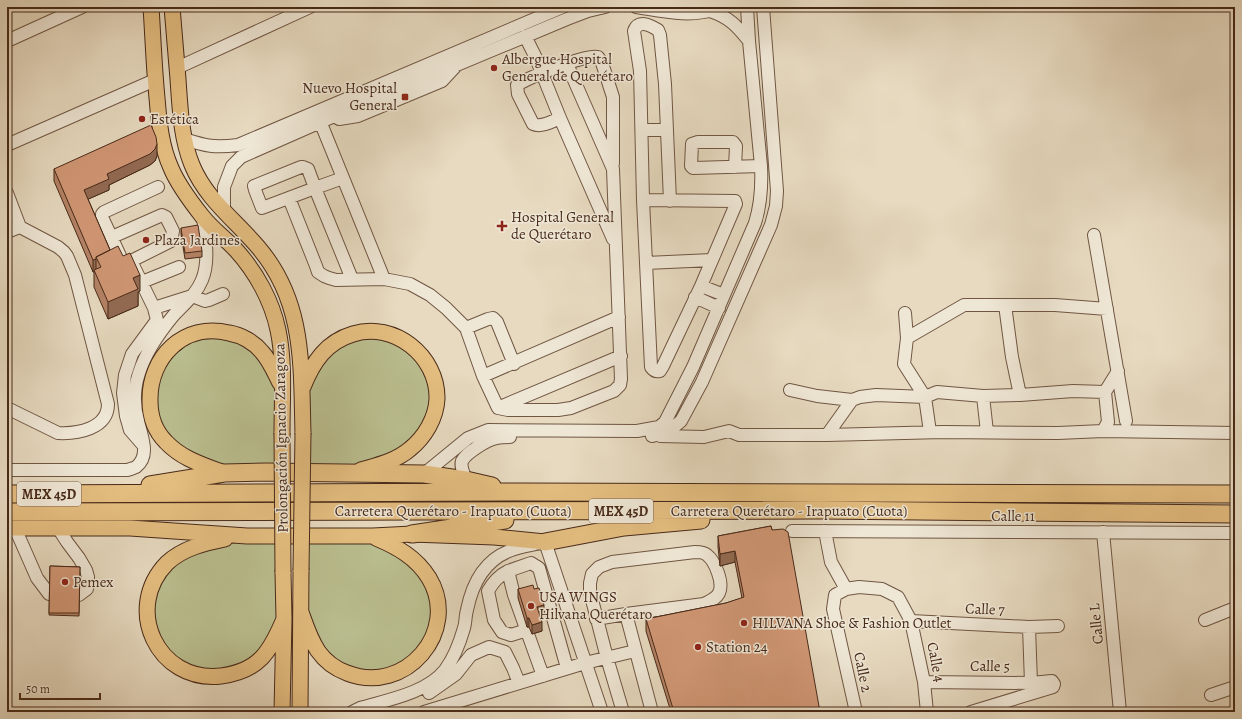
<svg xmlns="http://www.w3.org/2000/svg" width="1242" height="719" font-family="Alegreya,serif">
  <rect width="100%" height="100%" fill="#e7dac0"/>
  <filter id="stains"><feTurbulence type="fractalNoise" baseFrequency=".005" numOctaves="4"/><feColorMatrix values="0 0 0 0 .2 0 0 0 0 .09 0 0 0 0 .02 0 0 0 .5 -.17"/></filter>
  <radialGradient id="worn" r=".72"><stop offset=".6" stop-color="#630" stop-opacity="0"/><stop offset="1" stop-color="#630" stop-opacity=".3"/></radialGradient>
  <!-- green -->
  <path fill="#babe8f" stroke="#817454" d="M360 336H383L407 349 418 362 430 386V406L422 427 416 435 393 455 350 468 308 469 307 392 327 354Z
    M194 338H232L256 350 277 386V468L223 469 199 460 167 438 153 401 168 355Z
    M279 538V621L273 641 244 667 218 671 178 664 155 636 153 592 186 551 248 540Z
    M305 539H370L420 571 436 617 418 654 373 675 336 665 309 624Z"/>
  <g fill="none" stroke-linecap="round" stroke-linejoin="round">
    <!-- minor casing -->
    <g stroke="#705643" stroke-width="14">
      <path id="minor" d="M636 7C662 11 690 18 716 9
        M747 7 749 41
        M525 36 535 56 560 118 613 239
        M7 41 82 7
        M177 68 310 7
        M316 115 322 126 384 279
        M560 118C553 121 541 128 533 124L518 94 517 85C528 78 587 53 598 57L602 63 613 97V164
        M339 119 358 116 442 81 455 67
        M642 130H667
        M184 139C206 146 214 148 238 145L563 7
        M7 145 155 80
        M301 167H303L308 169 315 188 262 208 255 190 254 186Z
        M735 167 736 146 733 142H698L692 144 691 166 693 168 761 166
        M343 178 315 188 352 279
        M7 193 20 227
        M289 198 316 266 318 272 324 276 329 278 336 280 384 279 410 284 430 295 446 308 466 328 483 376 498 408 508 410H558L571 408 614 391 620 385 621 379 613 169 567 64
        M643 200 735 201 736 204 701 286 663 366 660 371C656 372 653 370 651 367L643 200 640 71 634 31C638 19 650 25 658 30L660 35 665 84 670 201
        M224 211V187L232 166 241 157 325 120 567 19 588 11 605 7
        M7 232 20 227
        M1094 235 1126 421
        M112 237 162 215 166 217 173 231 171 241 131 261H125L121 258 102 217V214L104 212 158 187
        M646 263 712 260
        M133 265 154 308 192 296 205 301 209 300 223 294
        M142 282 179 267
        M701 286 724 295
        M695 297 719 308
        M1005 305 1012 357 1020 395
        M905 313 907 338
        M466 328 488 319 493 318 497 322 514 364
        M483 376 619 317
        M790 390 817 396 852 400 827 435
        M983 396 987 432
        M852 400 860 397 876 395 925 397 937 392 983 396 1020 395 1073 391 1105 392
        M500 407 621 356
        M7 408 58 433C77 434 108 429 108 404L75 275 67 256 64 252 58 247 20 227
        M1103 431 1108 422 1105 392 1118 371
        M930 432 925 397 904 364 907 338 964 305H1055L1107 309
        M652 436 670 430 681 421 702 382 771 225 776 206 777 191 763 7
        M660 436 704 437 729 431 739 435H827L943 432 1058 433 1103 431 1235 433
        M143 445 130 430 126 416 123 393 125 375 132 354 157 320 154 308
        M7 470H128C130 469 134 468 136 467 151 456 141 435 138 421 134 406 134 388 139 373 146 351 159 333 173 316 183 305 196 295 202 280 210 261 205 237 203 217
        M424 474 468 438 488 430 637 431 659 427 665 422 693 367 755 223C761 204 762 186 761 166L749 41C737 26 729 17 710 11
        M466 480C464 474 460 467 462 461 466 453 488 439 497 438 501 437 506 437 510 437
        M15 528 37 578 49 594
        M58 528 67 542 79 558 86 570 88 577 87 589 79 595
        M792 531 1235 533
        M825 531 831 562 846 589
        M1103 532 1120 712
        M508 571C498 576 493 582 488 591L494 620 502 632 511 635 527 630
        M626 614 652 712
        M596 619 626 614 704 604C710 601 716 599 719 593 724 583 715 561 707 555 704 552 699 552 695 552L612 562 599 567 592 574 590 583V592L607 658 623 712
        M1205 620 1235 608
        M911 621 1029 627 1058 626
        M1029 627 1031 683
        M543 676 514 595 508 571 531 563 539 568 567 668
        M924 682 1031 683 1052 681 1054 684 1053 687 971 712
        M429 693 456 674 471 655 489 647 505 652 513 668 519 683
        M1211 695 1235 687
        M352 712 360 708C387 700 427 693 445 670 454 658 460 642 464 628 466 622 465 616 467 610 472 585 484 561 509 551 520 546 533 545 545 542L602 712
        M424 712 585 663 635 651
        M856 712 833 609 835 595 846 589 859 587 882 589 898 597 911 621 924 682 927 712"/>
    </g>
    <!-- major casing -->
    <g stroke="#482a19" stroke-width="17">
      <path id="major" d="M151 7C153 37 154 67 157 98 159 122 161 146 171 168 178 185 191 202 202 216 212 229 226 239 236 250 256 272 272 301 278 330 285 363 282 399 282 433
        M172 7C174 31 176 55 178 79 180 108 181 138 192 165 206 199 235 220 258 247 305 302 301 365 303 433
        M303 387C313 362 326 342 353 334 394 321 438 356 437 399 436 418 425 437 410 449 396 461 378 465 361 470
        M224 473C203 465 182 459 166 442 155 431 150 416 150 401 149 357 184 322 229 333 241 335 254 342 262 352 270 361 275 373 280 383
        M7 528H130L247 536H373L412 534 494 537 545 542
        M225 539C205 543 183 548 167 563 123 608 157 683 221 676 259 671 270 652 284 619
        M301 612C306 626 310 639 318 651 325 661 336 669 347 673 405 696 461 631 429 578 416 557 397 547 376 538
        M282 712 284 619 283 572
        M300 712 301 570"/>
    </g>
    <!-- highway casing -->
    <g stroke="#482a19" stroke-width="19">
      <path id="highway" d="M150 485 224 473 266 472 424 474 466 480 492 486
        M7 494 521 492 1235 494
        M7 512 819 510 1235 514
        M412 534 505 520
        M545 542 624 527 701 520"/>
    </g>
    <!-- minor -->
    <use href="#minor" stroke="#efe7d6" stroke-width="12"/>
    <!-- major -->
    <use href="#major" stroke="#e4bd80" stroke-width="15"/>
    <!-- highway -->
    <use href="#highway" stroke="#e4bd80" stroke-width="17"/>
    <!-- major-bridge casing -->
    <g stroke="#482a19" stroke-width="17" stroke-linecap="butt">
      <path id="major-bridge" d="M282 433 283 572
        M301 570 303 433"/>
    </g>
    <!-- major-bridge -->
    <use href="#major-bridge" stroke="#e4bd80" stroke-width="15"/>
  </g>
  <!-- wall -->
  <path fill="#b48265" stroke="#482a19" d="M157 156 155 161 150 165 109 185V190L88 199 110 250 140 291 138 292V306L108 319 94 287V272H93L54 181V169Z
    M181 228 202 251V257L185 259 181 234Z
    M771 526 820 712H671L646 631V619L726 603 742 598 735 562 720 566 718 547V536Z
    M50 566 80 567 79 616 49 615Z
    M518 589H534L544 614 539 615 542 631 532 634 529 627H527L518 598Z"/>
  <!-- shaded-wall -->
  <path fill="#926a52" stroke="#482a19" d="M157 144V156L155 161 150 165 109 185V190L84 201V190L107 174Z
    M96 259V271L93 272V260Z
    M140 275V291L138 292V306L108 319V302L133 278Z
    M735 551V562L720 566V554Z
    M544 605V614L537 616V607Z
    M527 618H529V627H527Z
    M542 622V631L532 634V625Z"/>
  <!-- building -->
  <path fill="#d19775" stroke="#482a19" d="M151 125 156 137 157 144 155 149 150 154 107 174 109 179 84 190 110 250 96 257V259L93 260 54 169Z
    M198 225 202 251 185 253 181 228Z
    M118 246 123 256 130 253 140 275 133 278 138 289 108 302 94 270 101 267 96 257Z
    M771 526 772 530 783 529 788 532 820 712H674L646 619 726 603 744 597 735 551 720 554 718 536Z
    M50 566 80 567 79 613H49Z
    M533 585 534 589 539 588 544 605 537 607 542 622 532 625 529 618H527L518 589Z"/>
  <!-- markers -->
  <g fill="#8f2418" stroke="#efe7d6" stroke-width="1.5">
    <circle cx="494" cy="68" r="4"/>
    <rect x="401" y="93" width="8" height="8" rx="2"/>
    <circle cx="142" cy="119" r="4"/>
    <path d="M500 220h4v4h4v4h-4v4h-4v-4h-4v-4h4z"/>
    <circle cx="146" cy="240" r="4"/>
    <circle cx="65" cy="582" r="4"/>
    <circle cx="531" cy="606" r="4"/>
    <circle cx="744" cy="623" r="4"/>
    <circle cx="698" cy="647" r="4"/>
  </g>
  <g text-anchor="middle" stroke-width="3" stroke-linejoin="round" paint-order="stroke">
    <!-- shield labels -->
    <g fill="#efe7d6" stroke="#7a6352" stroke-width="1">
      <rect x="17" y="482" width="64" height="24" rx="3"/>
      <rect x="589" y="499" width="64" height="24" rx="3"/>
    </g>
    <g font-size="14" font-weight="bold" fill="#482a19">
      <text x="49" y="499">MEX 45D</text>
      <text x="621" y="516">MEX 45D</text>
    </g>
    <!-- poi labels -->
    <g font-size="15" fill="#482a19" stroke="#efe7d6" text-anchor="start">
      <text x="502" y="64">Albergue Hospital<tspan x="502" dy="17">General de Querétaro</tspan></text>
      <text x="397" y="93" text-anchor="end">Nuevo Hospital<tspan x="397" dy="17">General</tspan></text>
      <text x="150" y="124">Estética</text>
      <text x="511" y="222">Hospital General<tspan x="511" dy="17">de Querétaro</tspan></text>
      <text x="154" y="245">Plaza Jardines</text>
      <text x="73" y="587">Pemex</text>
      <text x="539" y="602">USA WINGS<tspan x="539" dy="17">Hilvana Querétaro</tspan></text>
      <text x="752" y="628">HILVANA Shoe &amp; Fashion Outlet</text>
      <text x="706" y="652">Station 24</text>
    </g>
    <!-- street labels -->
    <g font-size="15" fill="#482a19" stroke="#efe7d6">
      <text transform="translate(281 438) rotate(-91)" y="5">Prolongación Ignacio Zaragoza</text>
      <text x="453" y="516">Carretera Querétaro - Irapuato (Cuota)</text>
      <text x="789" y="516">Carretera Querétaro - Irapuato (Cuota)</text>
      <text x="1013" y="521">Calle 11</text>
      <text transform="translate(985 609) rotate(2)" y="5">Calle 7</text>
      <text transform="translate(1096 624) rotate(-96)" y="5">Calle L</text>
      <text transform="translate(936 662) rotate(79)" y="5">Calle 4</text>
      <text transform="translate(990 666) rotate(1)" y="5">Calle 5</text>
      <text transform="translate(863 672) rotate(78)" y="5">Calle 2</text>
    </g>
  </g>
  <!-- margin -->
  <rect width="1242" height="719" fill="none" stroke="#e7dac0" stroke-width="24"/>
  <rect x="8" y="8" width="1226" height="703" fill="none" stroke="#482a19" stroke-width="2"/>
  <rect x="12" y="12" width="1218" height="695" fill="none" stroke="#482a19"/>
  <!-- scale -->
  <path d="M20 693v6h80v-6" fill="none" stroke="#482a19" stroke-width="2"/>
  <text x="26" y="693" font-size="12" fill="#482a19" stroke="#efe7d6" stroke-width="3" paint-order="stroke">50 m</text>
  <rect width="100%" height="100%" filter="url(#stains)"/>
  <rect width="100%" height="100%" fill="url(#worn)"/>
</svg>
